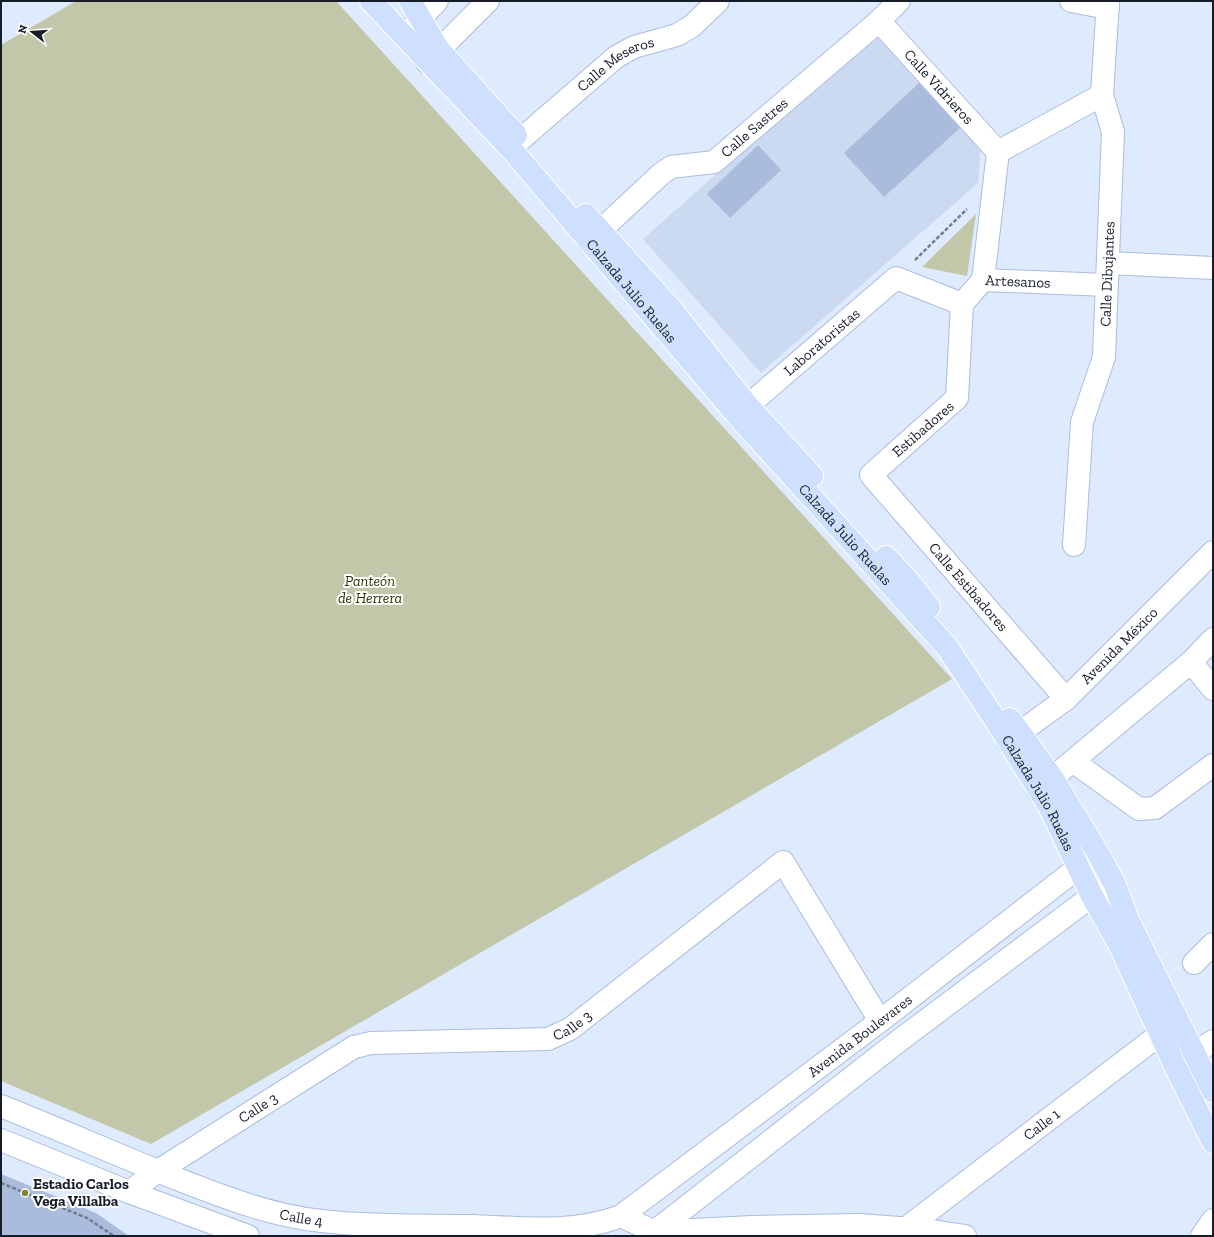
<svg xmlns="http://www.w3.org/2000/svg" width="1214" height="1237" font-family="'Zilla Slab',serif">
  <rect width="100%" height="100%" fill="#deeafe"/>
  <!-- built -->
  <path fill="#ccdaf1" d="M879 30 981 145 978 183 761 373 643 239Z"/>
  <!-- green -->
  <path fill="#c2c7a9" d="M76 1H336L952 679 151 1144 1 1081V45Z
    M976 214 967 276 922 267Z"/>
  <!-- building -->
  <path fill="#a9bcdc" d="M919 83 960 128 884 197 844 153Z
    M758 145 781 170 730 218 707 194Z
    M1 1174 96 1213 129 1236H1Z"/>
  <g fill="none" stroke-linecap="round" stroke-linejoin="round">
    <!-- minor casing -->
    <g stroke="#aabddd" stroke-width="24">
      <g id="minor">
        <path d="M1071 1 1108 8"/>
        <path id="s1" d="M879 21 998 152"/>
        <path d="M408 32 437 1"/>
        <path d="M427 62 488 1"/>
        <path id="s2" d="M512 150 520 140 616 57 634 47 677 35 692 26 718 1"/>
        <path d="M998 152 1102 95"/>
        <path id="s3" d="M589 241 661 174 671 167 714 162 879 21 899 1"/>
        <path d="M1108 263 1213 268"/>
        <path d="M983 280 998 152"/>
        <path id="s4" d="M983 280 1106 285"/>
        <path id="s5" d="M962 304 957 398 871 475 1066 699"/>
        <path id="s6" d="M737 415 896 278 962 304 983 280"/>
        <path id="s7" d="M1074 545 1082 422 1104 357 1113 132 1102 95 1108 1"/>
        <path d="M1191 662 1213 689"/>
        <path id="s8" d="M1008 741 1066 699 1213 552"/>
        <path d="M1074 762 1139 809 1155 808 1213 765"/>
        <path d="M1038 790 1191 662 1213 639"/>
        <path d="M1194 963 1213 944"/>
        <path d="M1175 1066 1213 1041"/>
        <path id="s9" d="M1 1106C61 1130 120 1156 180 1180 226 1198 273 1216 322 1221 372 1227 424 1225 474 1226 523 1228 575 1234 621 1216L880 1021 1079 867 1099 855"/>
        <path d="M1 1140 129 1192 248 1236"/>
        <path id="s10" d="M129 1192 158 1171 354 1047 371 1043 548 1039 570 1029 783 862 880 1021"/>
        <path d="M621 1216 655 1232 752 1227 859 1225 926 1230 965 1236"/>
        <path id="s11" d="M905 1229 1176 1022"/>
        <path d="M649 1236 900 1040 1092 896 1115 885"/>
        <path d="M1202 1236 1213 1220"/>
      </g>
    </g>
    <!-- major casing -->
    <g stroke="#fff" stroke-width="24">
      <g id="major">
        <path id="s12" d="M371 1 512 150 737 415 947 647 996 721 1050 808 1092 896 1119 944 1175 1066 1213 1142"/>
        <path d="M410 1 439 50 516 135"/>
        <path d="M586 215 672 310 747 405 812 476"/>
        <path d="M886 557 910 583 929 607"/>
        <path d="M1010 719 1053 779 1099 855 1115 885 1128 920 1213 1091"/>
      </g>
    </g>
    <!-- path -->
    <path stroke="#737d8c" stroke-width="2.5" stroke-dasharray="4 2" stroke-linecap="butt" d="M915 260 967 209
      M1 1183 87 1218 114 1236"/>
    <!-- minor -->
    <use href="#minor" stroke="#fff" stroke-width="22"/>
    <!-- major -->
    <use href="#major" stroke="#cee0fd" stroke-width="22"/>
  </g>
  <!-- markers -->
  <circle fill="#7d8733" stroke="#fff" stroke-width="1.5" cx="25" cy="1193" r="4"/>
  <g text-anchor="middle" stroke-width="4" stroke-linejoin="round" paint-order="stroke">
    <!-- street labels -->
    <g font-size="15" fill="#161d28" stroke="#fff">
      <text dy="5" stroke="none"><textPath href="#s2" startOffset="136">Calle Meseros</textPath></text>
      <text dy="5" stroke="none"><textPath href="#s1" startOffset="89">Calle Vidrieros</textPath></text>
      <text dy="5" stroke="none"><textPath href="#s3" startOffset="207">Calle Sastres</textPath></text>
      <text dy="5" stroke="none"><textPath href="#s7" startOffset="275">Calle Dibujantes</textPath></text>
      <text dy="5" stroke="none"><textPath href="#s4" startOffset="35">Artesanos</textPath></text>
      <text dy="5" stroke="none"><textPath href="#s12" startOffset="390">Calzada Julio Ruelas</textPath></text>
      <text dy="5" stroke="none"><textPath href="#s6" startOffset="112">Laboratoristas</textPath></text>
      <text transform="translate(923 429) rotate(-41)" y="5">Estibadores</text>
      <text dy="5" stroke="none"><textPath href="#s12" startOffset="714">Calzada Julio Ruelas</textPath></text>
      <text dy="5" stroke="none"><textPath href="#s5" startOffset="358">Calle Estibadores</textPath></text>
      <text dy="5" stroke="none"><textPath href="#s8" startOffset="147">Avenida México</textPath></text>
      <text dy="5" stroke="none"><textPath href="#s12" startOffset="1038">Calzada Julio Ruelas</textPath></text>
      <text dy="5" stroke="none"><textPath href="#s10" startOffset="490">Calle 3</textPath></text>
      <text dy="5" stroke="none"><textPath href="#s9" startOffset="942">Avenida Boulevares</textPath></text>
      <text dy="5" stroke="none"><textPath href="#s10" startOffset="154">Calle 3</textPath></text>
      <text dy="5" stroke="none"><textPath href="#s11" startOffset="172">Calle 1</textPath></text>
      <text dy="5" stroke="none"><textPath href="#s9" startOffset="321">Calle 4</textPath></text>
    </g>
    <!-- park labels -->
    <g font-size="15" font-style="italic" fill="#2f3500" stroke="#fff">
      <text x="370" y="586">Panteón<tspan x="370" dy="17">de Herrera</tspan></text>
    </g>
    <!-- poi labels -->
    <g font-size="15" font-weight="bold" fill="#161d28" stroke="#fff" text-anchor="start">
      <text x="33" y="1189">Estadio Carlos<tspan x="33" dy="17">Vega Villalba</tspan></text>
    </g>
  </g>
  <!-- border -->
  <rect width="1214" height="1237" fill="none" stroke="#161d28" stroke-width="4"/>
  <!-- north arrow -->
  <g transform="translate(32 32) rotate(287)" stroke="#ffffff" stroke-width="3" paint-order="stroke">
  <path d="M0-3L7 15L0 10L-7 15Z" fill="#161d28"/>
  <text y="-6" font-size="11" font-weight="bold" text-anchor="middle" fill="#161d28">N</text>
  </g>
</svg>
